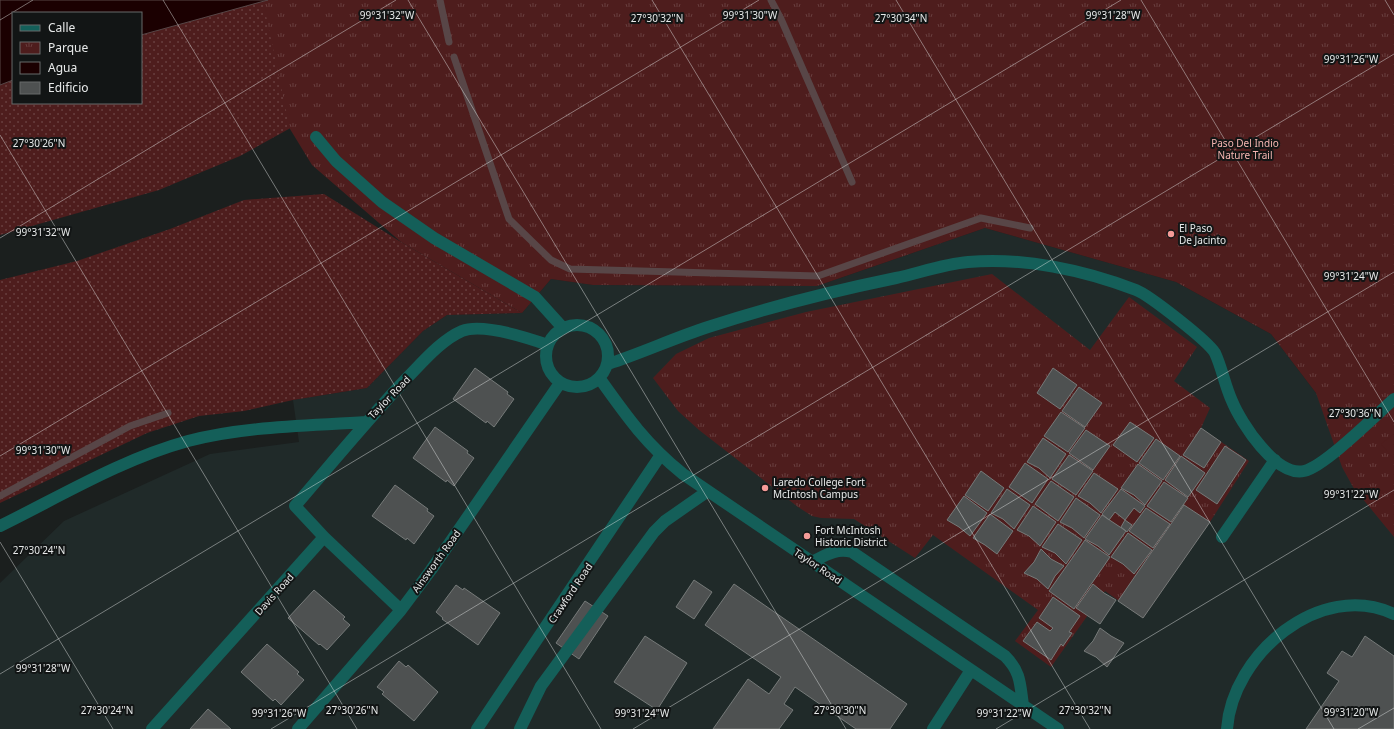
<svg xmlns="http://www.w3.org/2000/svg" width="1394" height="729" font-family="'Noto Sans',sans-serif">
  <defs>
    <pattern id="grass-dots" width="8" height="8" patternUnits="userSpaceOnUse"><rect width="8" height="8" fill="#4e1d1d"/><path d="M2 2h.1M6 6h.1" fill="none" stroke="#683e3e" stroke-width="1.8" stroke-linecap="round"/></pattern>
    <pattern id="park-tufts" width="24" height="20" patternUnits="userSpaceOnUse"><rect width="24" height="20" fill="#4e1d1d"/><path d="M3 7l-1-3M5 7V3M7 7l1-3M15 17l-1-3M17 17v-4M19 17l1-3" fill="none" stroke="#683e3e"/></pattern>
  </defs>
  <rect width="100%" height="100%" fill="#1b1f1e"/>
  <!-- built -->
  <path fill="#202a29" d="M985 228 1176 282 1271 334 1316 393 1394 314V729H0V583L64 521 210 454 299 442 293 400 367 388 423 331 447 315 522 313 551 279 593 285 817 286Z"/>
  <!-- grass -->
  <path fill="url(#grass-dots)" d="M268 0 433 49 240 156 159 190 0 235V85L13 80V103H141V35Z
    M324 194 401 242 522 313 447 315 423 331 367 388 293 400 244 411 199 416 147 433 0 503V280L77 261 170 229 244 200Z"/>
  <!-- park -->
  <path fill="url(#park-tufts)" d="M268 0H1394V537L1353 487 1342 467 1316 393 1271 334 1176 282 985 228 817 286 593 285 551 279 522 313 401 242 312 165 290 129 263 1Z
    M992 274 1090 350 1129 297 1197 347 1174 381 1210 408 1201 428 1249 461 1210 522 1143 618 1105 591 1051 667 1015 641 1038 610 933 535 915 558 854 519 821 518 812 516 798 507 699 430 678 411 653 378 676 354 709 338 806 312Z"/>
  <!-- pitch -->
  <path fill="#4e1d1d" d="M1394 434V459L1381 444Z"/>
  <!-- water -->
  <path fill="#1b0001" stroke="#584647" d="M0 0H268L141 35V13H13V80L0 85Z"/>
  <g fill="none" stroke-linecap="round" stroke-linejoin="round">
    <!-- stream -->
    <path stroke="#584647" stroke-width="7" d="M440 0 449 42
      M771 0 781 19 852 182
      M454 57 509 219 551 260 570 269 818 276 981 218 1030 228
      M0 496 130 426 168 413"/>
  </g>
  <!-- building -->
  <path fill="#4e5151" stroke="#767a79" d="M475 368 508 392 507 394 514 399 494 427 487 421 486 423 453 399Z
    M1053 368 1077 385 1060 409 1037 393Z
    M1079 387 1102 403 1085 427 1062 411Z
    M1061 412 1085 428 1068 452 1044 436Z
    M1130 422 1154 438 1137 462 1113 445Z
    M435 427 468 451 467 453 474 458 454 486 447 480 446 482 413 458Z
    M1201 428 1221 442 1204 468 1183 455Z
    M1086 430 1110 446 1093 470 1069 453Z
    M1043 438 1066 454 1050 478 1039 468 1027 462Z
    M1156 439 1180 456 1163 480 1139 463Z
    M1225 446 1246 460 1217 504 1196 490Z
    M1069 455 1093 471 1076 495 1052 479Z
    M1181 456 1205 473 1188 497 1165 480Z
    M1025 463 1048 479 1032 503 1009 487Z
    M1138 464 1162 481 1145 505 1134 495 1121 488Z
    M981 471 1004 488 988 511 965 495Z
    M1094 473 1118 489 1101 513 1090 503 1078 496Z
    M1051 481 1074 497 1058 521 1035 504Z
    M1164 482 1188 498 1171 522 1147 506Z
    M395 485 428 509 427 511 434 516 414 544 407 538 406 540 372 516Z
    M1007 489 1030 505 1014 529 1003 519 991 513Z
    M1121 489 1145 506 1140 513 1134 508 1125 520 1115 512 1109 520 1102 514Z
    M964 496 987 513 970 536 959 527 947 520Z
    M1076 498 1100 515 1084 538 1072 528 1060 522Z
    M1184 505 1210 522 1143 618 1118 601Z
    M1033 506 1056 522 1040 546 1029 536 1017 530Z
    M1146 508 1170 524 1153 548 1129 531Z
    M990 514 1013 531 997 554 985 545 973 538Z
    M1102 515 1126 531 1109 555 1098 546 1085 539Z
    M1125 520 1132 525 1127 532 1121 527Z
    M1058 524 1082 540 1066 564 1055 553 1042 547Z
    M1128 533 1152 550 1134 574 1123 564 1111 557Z
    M1085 540 1110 557 1074 609 1049 591Z
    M1041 549 1051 559 1064 566 1055 576 1048 589 1037 579 1024 573 1034 562Z
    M694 580 712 592 694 619 676 607Z
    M734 584 907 704 890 729H856L795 687 784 704 793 710 779 729H713L748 679 769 694 781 677 705 625Z
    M1093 584 1104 593 1116 600 1100 624 1076 608Z
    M456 585 463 590 464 588 500 613 478 645 442 619 443 618 436 612Z
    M314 590 345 617 343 619 350 625 327 650 320 644 319 645 288 618Z
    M1053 597 1080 616 1069 632 1072 633 1063 646 1061 644 1051 660 1023 641 1037 622 1050 631 1053 628 1039 618Z
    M585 601 608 616 579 659 556 643Z
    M1100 628 1111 636 1124 643 1107 667 1096 657 1084 651 1093 641Z
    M645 636 687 663 657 710 614 682Z
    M1365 636 1394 656V729H1306L1339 681 1327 673 1342 651 1352 657Z
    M267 644 299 672 297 674 304 680 281 705 275 699 273 701 241 672Z
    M399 661 406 667 408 665 438 692 414 721 382 694 384 692 377 687Z
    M208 709 231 729H190Z"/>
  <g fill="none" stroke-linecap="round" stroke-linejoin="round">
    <!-- minor -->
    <path stroke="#145f59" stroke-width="12" d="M316 137 336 161 382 202 434 238 535 297 563 328
      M546 356a31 31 0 1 1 62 0a31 31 0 1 1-62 0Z
      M608 364C642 353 674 338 708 327 769 307 833 291 896 278 919 273 944 264 968 262 1023 257 1084 270 1136 290 1149 295 1208 341 1215 353 1222 368 1225 386 1232 401 1241 423 1276 477 1304 471 1324 467 1376 415 1394 399
      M600 379C627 417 646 444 683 474L1058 729
      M0 526C61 496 122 459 188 441 245 426 307 426 366 422
      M1222 537 1275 460
      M812 562C826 555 836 548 852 552L1005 656C1021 672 1020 684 1023 705
      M401 610 324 537 295 506C332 463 368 419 407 378 422 363 441 340 462 331 482 323 528 338 548 345
      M152 729 324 537
      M298 729 401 610 431 570 560 383
      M477 729 660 456
      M520 729 541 686 654 532 665 521 708 491
      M933 729 971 670
      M1227 729C1232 655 1320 579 1394 614"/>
  </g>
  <!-- ticks -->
  <path fill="none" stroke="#e7e9e9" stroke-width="1" stroke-opacity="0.45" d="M163 0 601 729M408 0 846 729M652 0 1090 729M896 0 1334 729M1141 0 1394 422M1385 0 1394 15M0 20 33 0M0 135 357 729M0 238 396 0M0 456 759 0M0 542 113 729M0 674 1121 0M271 729 1394 54M633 729 1394 272M996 729 1394 490M1358 729 1394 708"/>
  <!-- markers -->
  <g fill="#f59b98" stroke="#121515" stroke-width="1.5">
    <circle cx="1171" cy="234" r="4"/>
    <circle cx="765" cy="488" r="4"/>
    <circle cx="807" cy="536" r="4"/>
  </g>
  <g text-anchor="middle" stroke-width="4" stroke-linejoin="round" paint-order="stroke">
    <!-- park labels -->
    <g font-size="10" fill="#f5b5b1" stroke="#121515">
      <text x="1245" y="147">Paso Del Indio<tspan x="1245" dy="12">Nature Trail</tspan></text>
    </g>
    <!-- poi labels -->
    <g font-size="10" fill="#e7e9e9" stroke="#121515" text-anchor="start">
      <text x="1179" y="232">El Paso<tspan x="1179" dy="12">De Jacinto</tspan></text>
      <text x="773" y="486">Laredo College Fort<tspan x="773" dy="12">McIntosh Campus</tspan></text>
      <text x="815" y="534">Fort McIntosh<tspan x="815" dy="12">Historic District</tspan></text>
    </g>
    <!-- street labels -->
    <g font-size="10" fill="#e7e9e9" stroke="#121515">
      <text transform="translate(389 397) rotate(-46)" y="4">Taylor Road</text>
      <text transform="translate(436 561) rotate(-54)" y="4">Ainsworth Road</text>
      <text transform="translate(818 566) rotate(34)" y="4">Taylor Road</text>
      <text transform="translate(570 593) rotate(-56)" y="4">Crawford Road</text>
      <text transform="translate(274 594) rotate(-48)" y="4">Davis Road</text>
    </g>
  </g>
  <g font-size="10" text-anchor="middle" fill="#e7e9e9" stroke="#121515" stroke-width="4" stroke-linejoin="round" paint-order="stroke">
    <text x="387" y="19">99°31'32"W</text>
    <text x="750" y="19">99°31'30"W</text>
    <text x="1113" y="19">99°31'28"W</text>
    <text x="657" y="22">27°30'32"N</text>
    <text x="901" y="22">27°30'34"N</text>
    <text x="1351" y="63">99°31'26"W</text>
    <text x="39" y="147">27°30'26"N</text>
    <text x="43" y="236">99°31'32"W</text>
    <text x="1351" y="280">99°31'24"W</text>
    <text x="1355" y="417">27°30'36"N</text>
    <text x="43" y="454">99°31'30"W</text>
    <text x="1351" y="498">99°31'22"W</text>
    <text x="39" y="554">27°30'24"N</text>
    <text x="43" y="672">99°31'28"W</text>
    <text x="107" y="714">27°30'24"N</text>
    <text x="352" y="714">27°30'26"N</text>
    <text x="840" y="714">27°30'30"N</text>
    <text x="1085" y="714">27°30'32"N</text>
    <text x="1351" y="716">99°31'20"W</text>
    <text x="279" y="717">99°31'26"W</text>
    <text x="642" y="717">99°31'24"W</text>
    <text x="1004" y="717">99°31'22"W</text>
  </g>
  <!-- legend -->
  <rect x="12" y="12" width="130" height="92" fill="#121515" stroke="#676a6a"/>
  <rect x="20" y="25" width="20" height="6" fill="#145f59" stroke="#676a6a"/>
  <text x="48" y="32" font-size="12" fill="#e7e9e9">Calle</text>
  <rect x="20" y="42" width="20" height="12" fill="url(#park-tufts)" stroke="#676a6a"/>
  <text x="48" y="52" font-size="12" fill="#e7e9e9">Parque</text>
  <rect x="20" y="62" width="20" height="12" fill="#1b0001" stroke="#676a6a"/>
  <text x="48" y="72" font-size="12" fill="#e7e9e9">Agua</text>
  <rect x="20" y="82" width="20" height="12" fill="#4e5151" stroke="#676a6a"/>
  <text x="48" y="92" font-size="12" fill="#e7e9e9">Edificio</text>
</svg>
